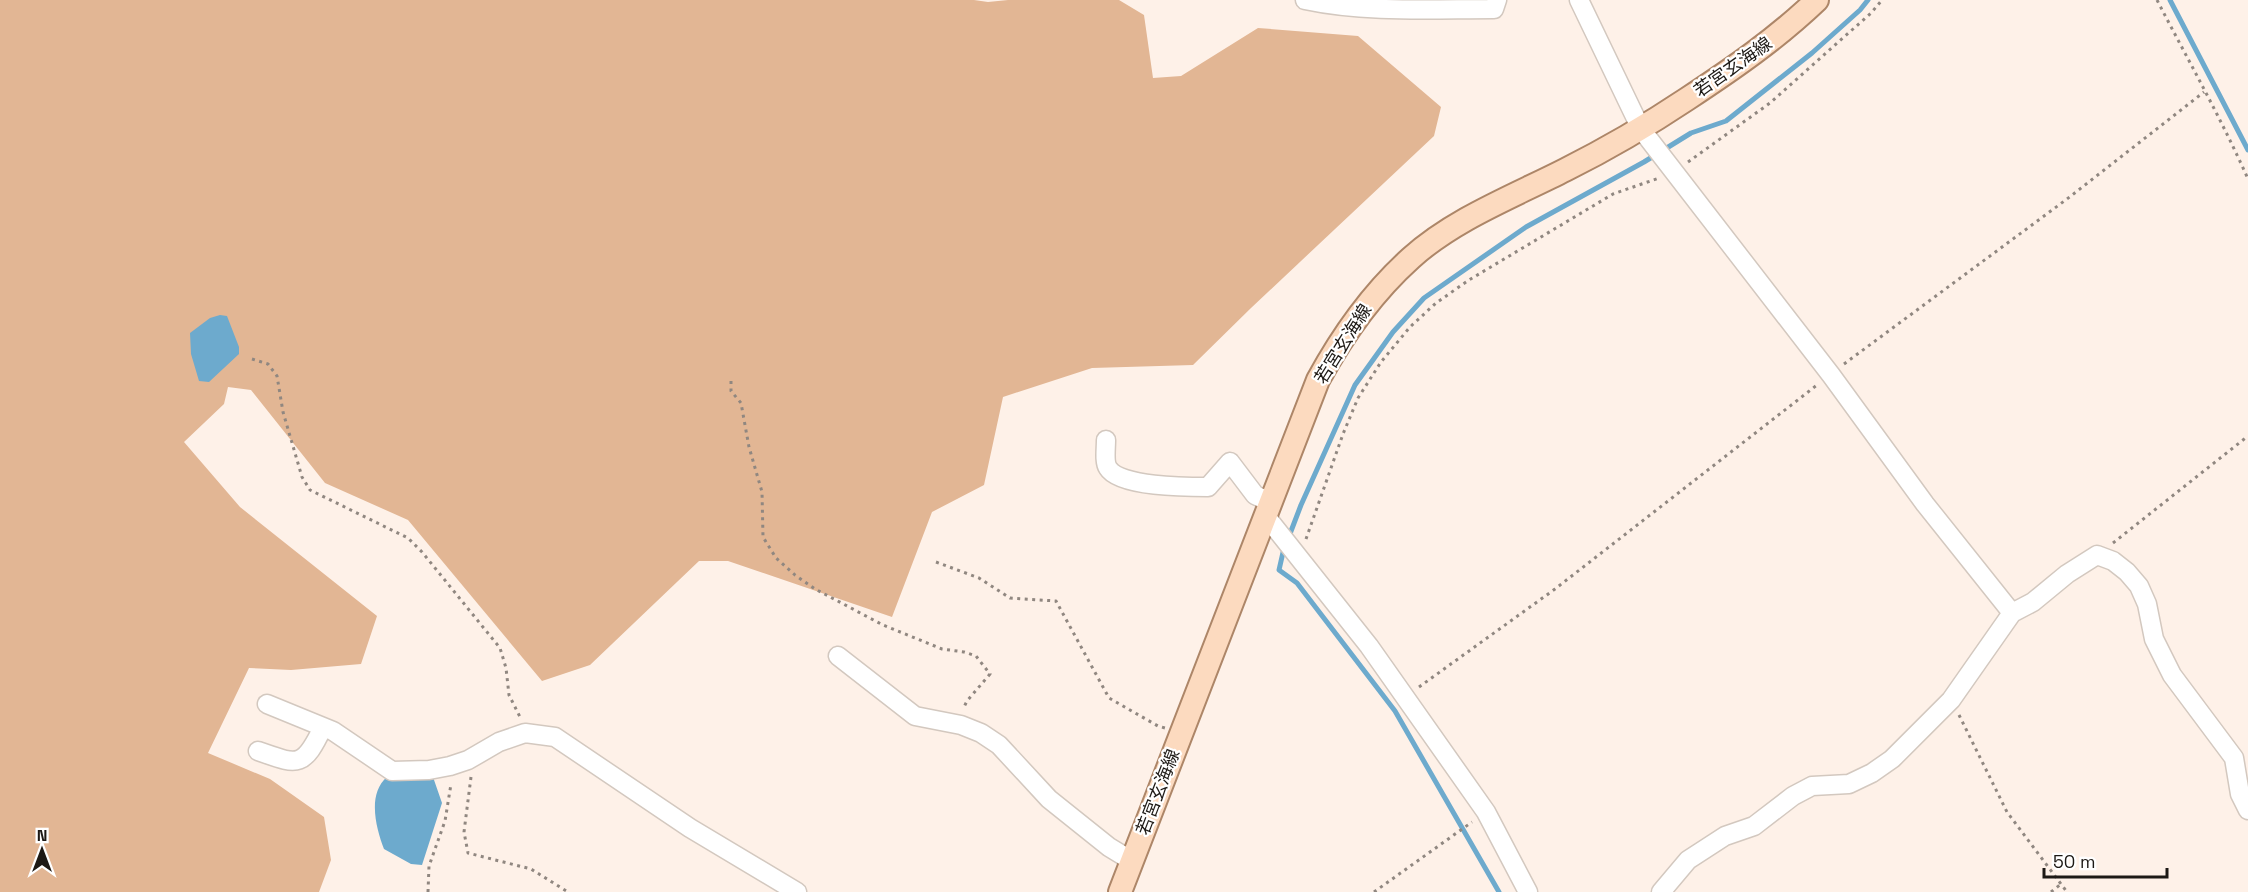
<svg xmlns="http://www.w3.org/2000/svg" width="2248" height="892" font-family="'Space Grotesk','Noto Sans JP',sans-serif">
  <rect width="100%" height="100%" fill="#fef1e8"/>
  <!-- green -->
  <path fill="#e2b694" d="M0 0H974L988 2 1008 0H1119L1144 15 1153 78 1181 76 1258 28 1358 36 1441 107 1434 136 1251 308 1193 365 1092 368 1003 397 984 485 932 512 892 617 728 561H699L590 665 542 681 408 520 325 483 251 390 228 387 224 404 184 442 240 507 377 616 361 664 291 670 249 668 208 753 270 779 324 817 331 860 319 892H0Z"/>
  <!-- water -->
  <path fill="#6daacd" d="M220 315 227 316 239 347V354L209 382 199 381 191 354 190 333 210 318Z
    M387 777H433L442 803 422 865 411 864 384 849C376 828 367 794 387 777Z"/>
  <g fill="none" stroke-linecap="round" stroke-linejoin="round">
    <!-- stream -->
    <path stroke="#6daacd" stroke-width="5" d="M2170 0 2248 150
      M1288 539 1301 505 1355 385 1393 332 1424 298 1526 227 1644 162 1691 133 1726 121 1812 53 1860 10 1868 0
      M1284 548 1279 570 1297 583 1395 711 1499 892"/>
    <!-- minor casing -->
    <g stroke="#d3c8bf" stroke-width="21">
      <path id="minor" d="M1305 0C1366 13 1431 9 1494 9L1497 0
        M1579 0 1641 129 1831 375 1925 504 2012 613
        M1106 440C1106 449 1104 462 1108 468 1119 487 1187 487 1208 487L1230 462 1255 495 1270 502
        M1265 515 1369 646 1486 812 1528 892
        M838 656 915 716 961 725 981 733 999 745 1049 799 1109 847 1132 861
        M267 704 333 731 392 771 429 770 450 766 468 760 499 742 525 733 555 737 690 828 797 892
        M258 751C298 765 303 769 323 727
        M1661 892 1688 860 1725 836 1754 826 1793 796 1812 786 1849 784 1872 773 1892 759 1951 700 2012 613 2033 602 2067 574 2097 555 2113 561 2127 572 2139 586 2147 604 2154 639 2172 675 2234 758 2240 794 2248 810"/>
    </g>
    <!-- major casing -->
    <g stroke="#ad8668" stroke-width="26">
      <path id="major" d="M1120 892 1318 380C1343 334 1372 293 1411 258 1454 219 1514 196 1565 170 1607 149 1648 125 1687 99 1734 68 1776 39 1817 0"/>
    </g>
    <!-- path -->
    <path stroke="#908780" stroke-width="3" stroke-dasharray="3 4.5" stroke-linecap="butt" d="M2157 0C2188 60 2221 118 2248 179
      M1688 162 1770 103 1871 13 1882 0
      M252 359 268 364 277 376 283 412 302 477 310 490 408 538 422 552 500 648 506 668 509 695 520 717
      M1844 364 2067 199 2204 92
      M731 381V391L741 403 749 447 762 492 763 537 776 558 795 575 815 589 883 625 942 649 964 652 976 656 990 674 967 701 963 709
      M1306 539 1343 434 1358 398 1381 362 1410 327 1436 303 1469 280 1613 194 1659 178
      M2113 543 2248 436
      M936 562 979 578 1010 598 1056 601 1109 698 1158 726 1165 728
      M1419 687 1555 589 1817 385
      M1959 715 2007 812 2067 892
      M471 777 464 832 468 853 531 869 568 892
      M428 892 429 866 445 821 451 784
      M1374 892 1472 822
      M2051 892 2061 884"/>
    <!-- minor -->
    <use href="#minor" stroke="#fff" stroke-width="18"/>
    <!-- major -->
    <use href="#major" stroke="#fcdabf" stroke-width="22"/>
  </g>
  <g text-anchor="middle" stroke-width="4.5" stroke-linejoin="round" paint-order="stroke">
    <!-- street labels -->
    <g font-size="18" fill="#1d1915" stroke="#fff">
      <text transform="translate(1733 67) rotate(-35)" y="6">若宮玄海線</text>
      <text transform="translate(1343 344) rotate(-58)" y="6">若宮玄海線</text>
      <text transform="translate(1158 792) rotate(-69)" y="6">若宮玄海線</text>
    </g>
  </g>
  <!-- north arrow -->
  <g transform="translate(42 850)" stroke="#ffffff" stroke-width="4.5" paint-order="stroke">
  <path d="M0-4.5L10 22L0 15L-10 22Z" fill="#1d1915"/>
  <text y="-9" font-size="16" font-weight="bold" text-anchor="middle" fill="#1d1915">N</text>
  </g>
  <!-- scale -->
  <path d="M2044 868v9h123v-9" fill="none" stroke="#1d1915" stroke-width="3"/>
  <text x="2053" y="868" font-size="18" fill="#1d1915" stroke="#ffffff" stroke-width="4.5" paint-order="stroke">50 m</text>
</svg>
